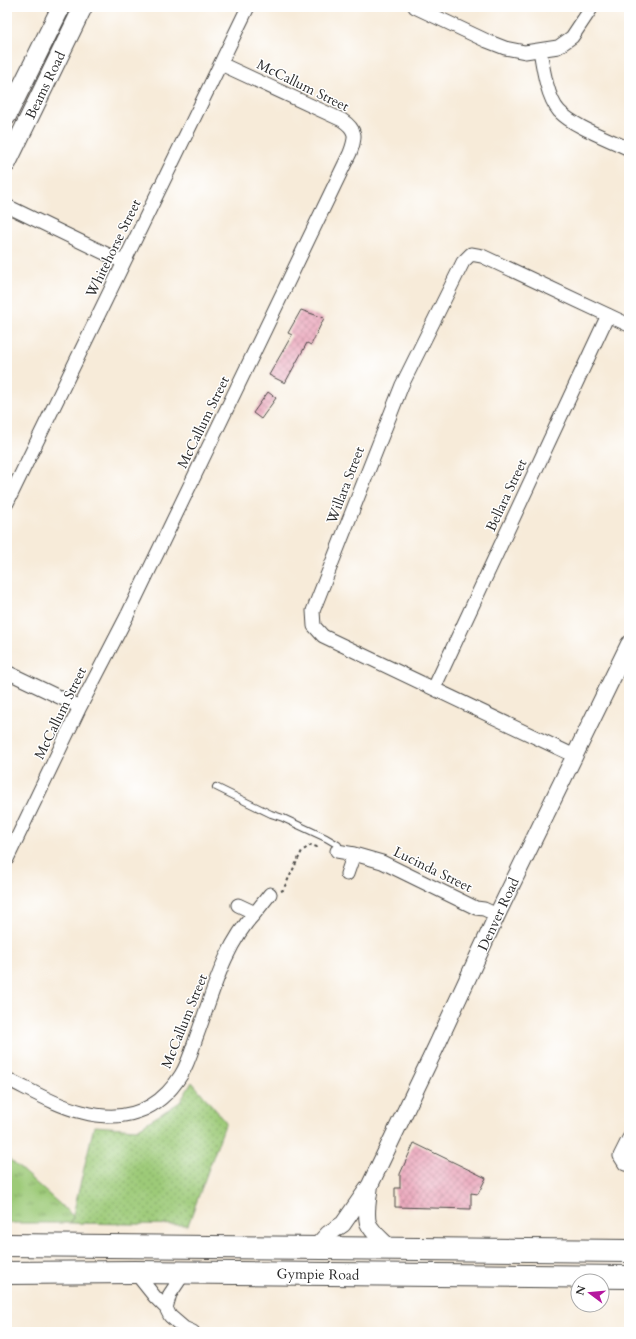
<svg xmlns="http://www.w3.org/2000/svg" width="636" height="1339" font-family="Cardo,serif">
  <defs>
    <pattern id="grass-dots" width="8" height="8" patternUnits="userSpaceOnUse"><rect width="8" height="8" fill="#9dca78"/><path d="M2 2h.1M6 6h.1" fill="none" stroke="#80a463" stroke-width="1.8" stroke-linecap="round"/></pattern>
    <pattern id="park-tufts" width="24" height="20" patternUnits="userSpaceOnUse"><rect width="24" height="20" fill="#9dca78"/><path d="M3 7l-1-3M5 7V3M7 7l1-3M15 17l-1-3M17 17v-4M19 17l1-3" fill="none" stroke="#80a463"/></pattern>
    <pattern id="building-cross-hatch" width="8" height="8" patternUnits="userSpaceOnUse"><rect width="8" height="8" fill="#eba7bc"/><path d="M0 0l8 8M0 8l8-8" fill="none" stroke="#bf8899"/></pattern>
  </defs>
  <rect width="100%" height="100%" fill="#fff"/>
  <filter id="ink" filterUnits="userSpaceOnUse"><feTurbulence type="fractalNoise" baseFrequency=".025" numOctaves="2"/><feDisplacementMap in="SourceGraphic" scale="8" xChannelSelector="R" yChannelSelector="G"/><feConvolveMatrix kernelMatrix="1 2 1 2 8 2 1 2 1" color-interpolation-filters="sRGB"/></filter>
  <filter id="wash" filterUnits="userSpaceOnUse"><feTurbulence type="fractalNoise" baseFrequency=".012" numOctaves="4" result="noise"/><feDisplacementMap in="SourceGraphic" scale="16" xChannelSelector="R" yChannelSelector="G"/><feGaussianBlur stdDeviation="0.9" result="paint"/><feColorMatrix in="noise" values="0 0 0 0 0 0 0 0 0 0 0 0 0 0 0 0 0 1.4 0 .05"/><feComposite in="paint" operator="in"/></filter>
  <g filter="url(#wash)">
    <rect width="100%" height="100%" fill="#f7ebd9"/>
    <!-- grass -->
    <path fill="url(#grass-dots)" stroke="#647a52" d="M192 1082 226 1122 188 1225 71 1223 94 1126 137 1129 180 1102Z"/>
    <!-- park -->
    <path fill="url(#park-tufts)" stroke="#647a52" d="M7 1157 73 1216 71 1223H7Z"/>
    <g id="blocks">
      <!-- building -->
      <path fill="url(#building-cross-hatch)" d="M301 310 324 318 311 345 307 343 285 383 269 375 292 335 288 333Z
        M268 392 276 398 261 419 253 413Z
        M414 1143 486 1178 478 1194 471 1193V1209L395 1207V1188H400V1174Z"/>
    </g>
  </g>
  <g filter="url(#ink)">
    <use href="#blocks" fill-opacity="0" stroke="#4a4845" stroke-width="1"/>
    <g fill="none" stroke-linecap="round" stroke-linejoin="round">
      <!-- service casing -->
      <g stroke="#4a4845" stroke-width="8">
        <path id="service" d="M216 787 271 814 283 818 326 838 338 845 337 851"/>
      </g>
      <!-- minor casing -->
      <g stroke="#4a4845" stroke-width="15">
        <path id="minor" d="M415 7 487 41 505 48 525 52 558 47 572 37 592 7
          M540 50C543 68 547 97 559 111 574 127 609 139 629 149
          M7 206 123 262
          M7 503 248 7
          M7 672 80 707
          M434 688 608 315
          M575 756 323 636 314 626 313 611 402 385 463 262 471 254 482 256 629 325
          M337 851 354 854 347 874
          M354 854 382 862 476 908 484 909 497 915
          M7 859 80 707 127 616 350 153C356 137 357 130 342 120L221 64
          M238 905 255 913 270 894
          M7 1079C30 1090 57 1106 82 1112 123 1123 158 1112 181 1075 188 1064 192 1050 196 1038 212 996 223 947 255 913
          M629 1138 620 1156 625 1164 629 1165
          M135 1272 155 1297 166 1308 170 1316 184 1328 193 1332
          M166 1308 170 1294 184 1273"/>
      </g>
      <!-- tertiary casing -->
      <g stroke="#4a4845" stroke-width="18">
        <path id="tertiary" d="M370 1185C369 1196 365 1211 368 1223 372 1233 384 1241 391 1249
          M315 1248 328 1234 343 1224 370 1185 436 1047 497 915 629 644"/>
      </g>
      <!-- secondary casing -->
      <g stroke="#4a4845" stroke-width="20">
        <path id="secondary" d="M7 116 61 7
          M7 163 83 7"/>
      </g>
      <!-- trunk casing -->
      <g stroke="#4a4845" stroke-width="24">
        <path id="trunk" d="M7 1245 629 1251
          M7 1273 135 1272 629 1277"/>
      </g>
      <!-- path -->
      <path stroke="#4a4845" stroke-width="2" stroke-dasharray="3 3" stroke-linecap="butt" d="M281 891 283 890 302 851 311 845 317 847V844"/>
      <!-- service -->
      <use href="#service" stroke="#fff" stroke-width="6"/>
      <!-- minor -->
      <use href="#minor" stroke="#fff" stroke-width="13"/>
      <!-- tertiary -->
      <use href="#tertiary" stroke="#fff" stroke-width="16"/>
      <!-- secondary -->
      <use href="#secondary" stroke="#fff" stroke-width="18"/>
      <!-- trunk -->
      <use href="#trunk" stroke="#fff" stroke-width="22"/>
    </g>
  </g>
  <g text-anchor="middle" stroke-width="3" stroke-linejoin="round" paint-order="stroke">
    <!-- street labels -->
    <g font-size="14" fill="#2b2b2b" stroke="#fff">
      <text transform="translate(45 85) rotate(-64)" y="5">Beams Road</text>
      <text transform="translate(303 85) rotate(26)" y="5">McCallum Street</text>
      <text transform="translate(113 248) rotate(-64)" y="5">Whitehorse Street</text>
      <text transform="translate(203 422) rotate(-64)" y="5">McCallum Street</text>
      <text transform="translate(345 485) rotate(-69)" y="5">Willara Street</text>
      <text transform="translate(506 495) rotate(-65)" y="5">Bellara Street</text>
      <text transform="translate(60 713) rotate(-64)" y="5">McCallum Street</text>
      <text transform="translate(433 869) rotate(26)" y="5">Lucinda Street</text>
      <text transform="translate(498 914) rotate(-65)" y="5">Denver Road</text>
      <text transform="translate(184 1021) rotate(-68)" y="5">McCallum Street</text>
      <text transform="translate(318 1274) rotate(1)" y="5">Gympie Road</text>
    </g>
  </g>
  <!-- margin -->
  <rect width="636" height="1339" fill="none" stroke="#fff" stroke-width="24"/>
  <!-- north arrow -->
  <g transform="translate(590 1293) rotate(286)"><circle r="19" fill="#ffffff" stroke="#aaaaaa"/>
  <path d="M0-3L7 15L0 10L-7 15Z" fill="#b5179e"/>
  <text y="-6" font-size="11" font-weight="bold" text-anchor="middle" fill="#2b2b2b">N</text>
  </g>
</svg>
